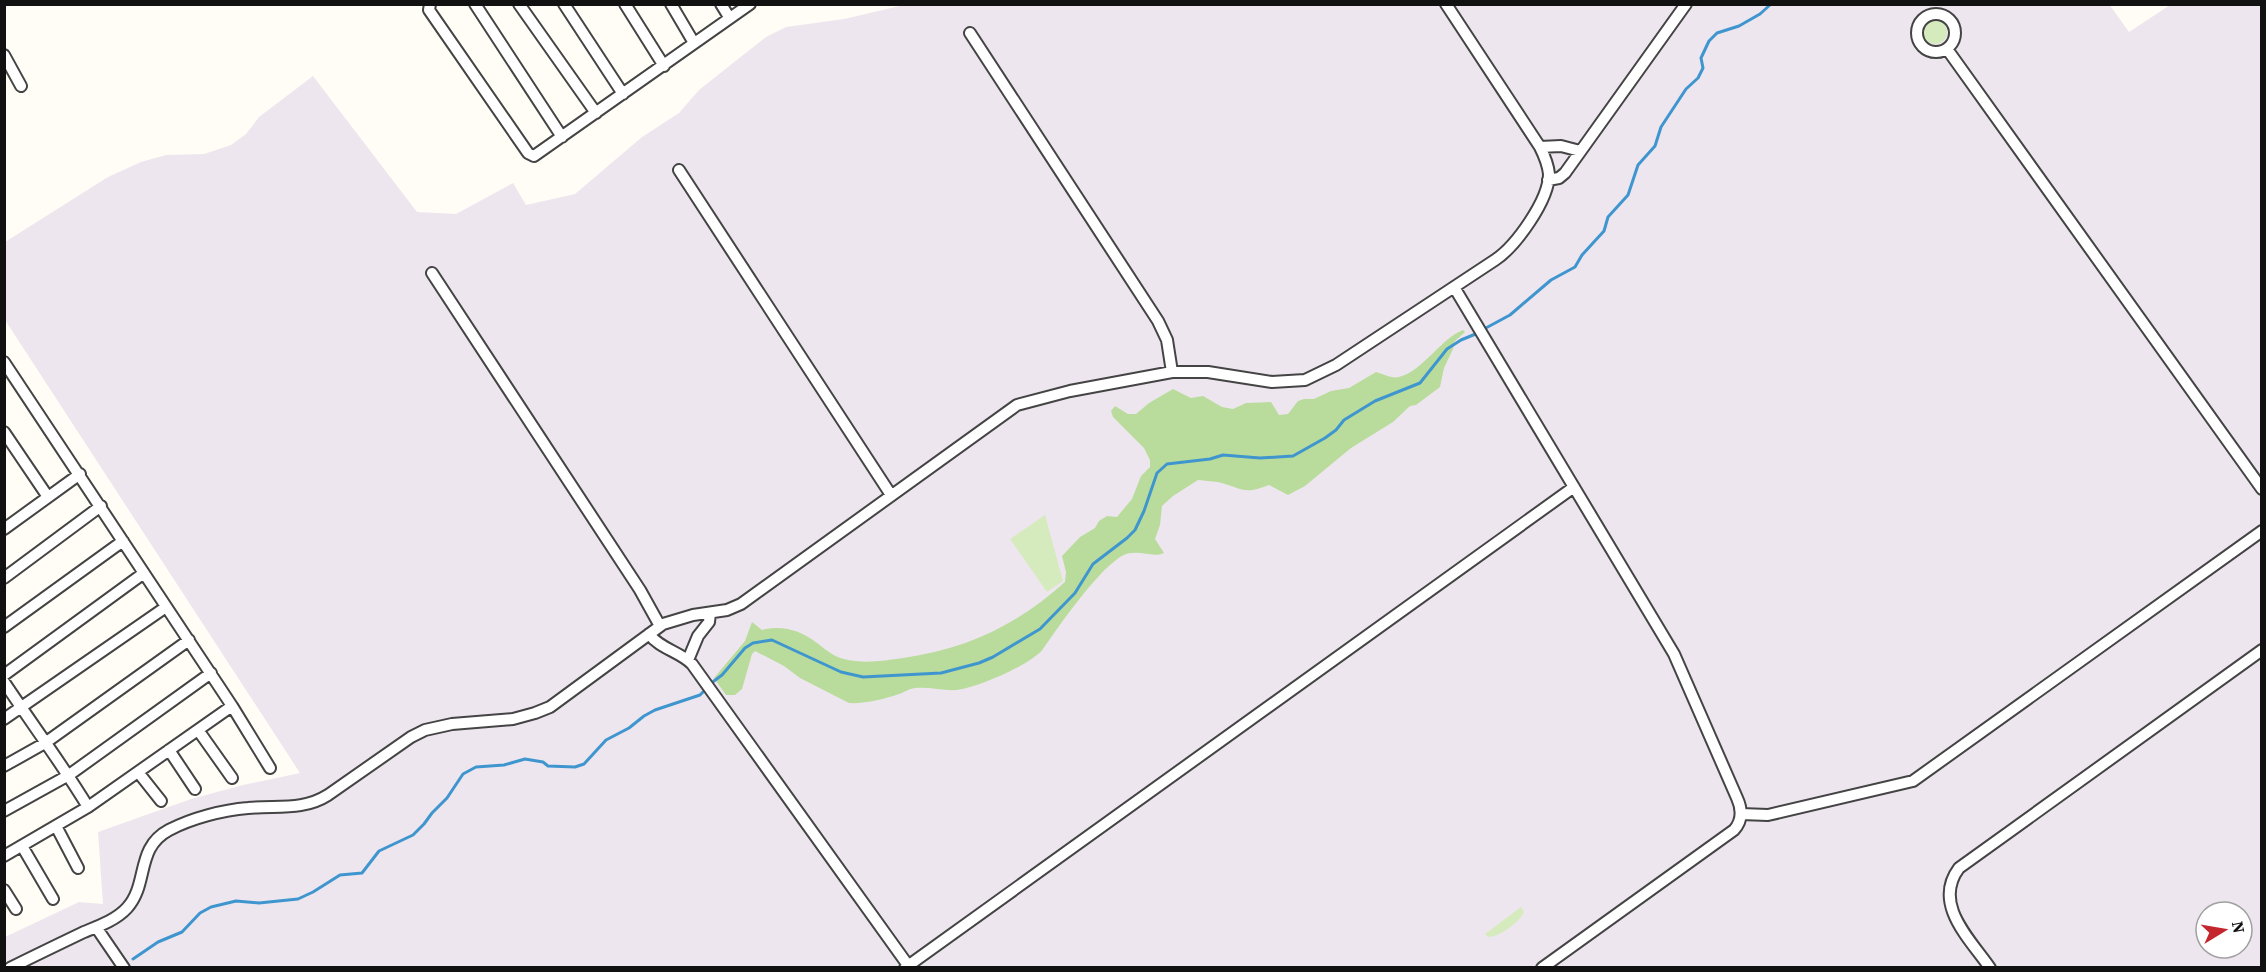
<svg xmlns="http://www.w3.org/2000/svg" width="2266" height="972" font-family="'Source Serif 4',serif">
  <rect width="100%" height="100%" fill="#fffdf5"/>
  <!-- industrial -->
  <path fill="#eee6ef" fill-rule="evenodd" d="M2109 4 2129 32 2170 5H2261V967H5V937L79 902 103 904 98 832 191 799 243 785 300 773 5 320V242L108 177 141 162 166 155 204 154 231 145 246 134 259 117 313 76 417 212 456 214 513 183 526 205 575 194 642 137 679 113 699 90 766 37 786 27 844 19 904 5ZM2206 912H2242V948H2206Z"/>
  <!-- green -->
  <path fill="#d5ebbd" d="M1923 32a12 12 0 1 1 24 0a12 12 0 1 1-24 0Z
    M1045 515 1063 581 1047 592 1010 539Z
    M1521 907 1524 912C1519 923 1499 937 1488 937L1485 934Z"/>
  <!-- forest -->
  <path fill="#b9dc9c" d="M1463 330 1465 332 1454 342 1453 349 1444 368 1440 387 1416 405 1410 406 1393 422 1351 448 1305 486 1288 495 1269 485C1246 494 1244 490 1222 483 1214 481 1205 481 1198 480L1173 496 1162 506 1160 525 1155 539 1164 553C1152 559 1136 547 1120 557 1094 575 1062 622 1043 649 1032 664 977 688 957 690 944 691 930 687 916 688 910 688 905 692 899 694 885 699 864 704 849 703L800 678 784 666 755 651 752 654 742 689 735 695H726L714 678 745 641 752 622 762 630C782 625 800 630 817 643 825 649 834 657 844 659 863 664 884 661 903 658 967 649 1017 625 1065 582L1066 572 1062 556 1080 537 1095 528 1099 521 1107 516 1117 517 1132 499 1141 476 1150 467V460L1144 448 1113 417 1111 411 1115 406 1128 414H1136L1149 403 1173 389 1191 398 1203 396 1222 407 1233 409 1246 403 1271 402 1279 415 1288 414 1298 401 1304 399H1314L1331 391 1349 388 1376 372C1383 374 1392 379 1399 377 1423 371 1440 339 1463 330Z"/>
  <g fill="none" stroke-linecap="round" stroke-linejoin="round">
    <!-- stream -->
    <path stroke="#3f96cf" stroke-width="3" d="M1484 329 1510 315 1551 280 1575 267 1582 255 1604 231 1608 217 1628 195 1638 165 1655 146 1661 127 1686 89 1698 78 1703 68 1701 58 1709 41 1717 33 1739 26 1760 14 1771 4
      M133 959 158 942 182 932 200 913 211 907 236 901 259 903 298 899 313 892 340 875 362 873 379 851 413 835 424 824 432 813 447 798 463 774 476 767 504 765 525 759 543 762 548 766 575 767 584 764 606 740 629 728 644 716 655 710 700 695 714 681 722 675 745 648 753 643 772 640 841 672 863 677 941 673 979 663 993 657 1040 629 1075 593 1093 564 1127 538 1135 530 1144 511 1157 473 1167 464 1210 459 1223 455 1260 458 1293 456 1325 438 1336 430 1344 420 1375 401 1420 383 1447 349 1461 340 1478 333"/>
    <!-- minor casing -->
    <g stroke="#444" stroke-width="14">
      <path id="minor" d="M430 4 429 10 528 153 534 156 750 4
        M475 4 562 137
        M519 4 596 113
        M564 4 623 94
        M625 4 664 66
        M671 4 694 43
        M721 4 729 17
        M1917 33a19 19 0 1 1 38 0a19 19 0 1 1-38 0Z
        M970 33 1158 321 1167 340 1172 372
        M1947 49 2262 489
        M4 55 21 86
        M1540 147 1561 146 1580 151
        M679 170 891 495
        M1548 180 1559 178 1565 173 1686 4
        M432 273 640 590 660 626
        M1454 287 1674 654 1737 798C1742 809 1743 820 1734 830L1542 968
        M4 362 232 706 270 768
        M4 432 48 497
        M4 529 80 474
        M4 578 101 506
        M4 627 123 541
        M649 634C660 649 679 651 692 664L910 968
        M688 660 698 636 709 622 710 613
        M4 675 144 573
        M4 682C32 724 62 764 88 807L232 706
        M4 719 166 607
        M198 730 232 778
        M169 750 195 789
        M4 766 45 743 189 640
        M138 772 161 801
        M4 811 69 775 211 673
        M1741 814 1768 815 1913 781 2262 531
        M56 826 78 868
        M22 846 53 899
        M4 856 88 807
        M4 890 16 909
        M96 927 124 968
        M10 968C34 956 59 944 84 932 99 926 116 920 127 908 149 884 135 848 169 830 192 818 223 810 248 808 276 805 303 811 328 795L411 737 425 730 452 724 513 719 535 713 550 707 663 624 693 615 727 610 741 604 1017 405 1070 391 1172 372H1208L1272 382 1305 380 1336 365 1495 260C1516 246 1549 200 1549 174 1548 164 1544 155 1540 147L1446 4
        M905 968 1574 487
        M1990 968C1970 939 1932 904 1959 868L2262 650"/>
    </g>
    <!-- minor -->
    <use href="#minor" stroke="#fff" stroke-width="10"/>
  </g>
  <!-- border -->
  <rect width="2266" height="972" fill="none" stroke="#111111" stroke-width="12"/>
  <!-- north arrow -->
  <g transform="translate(2224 930) rotate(79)"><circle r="28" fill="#ffffff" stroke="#a0a0a0" stroke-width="1.5"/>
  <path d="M0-4.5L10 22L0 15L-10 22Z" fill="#c4262e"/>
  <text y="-9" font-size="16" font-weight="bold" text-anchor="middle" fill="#111111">N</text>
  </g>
</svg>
